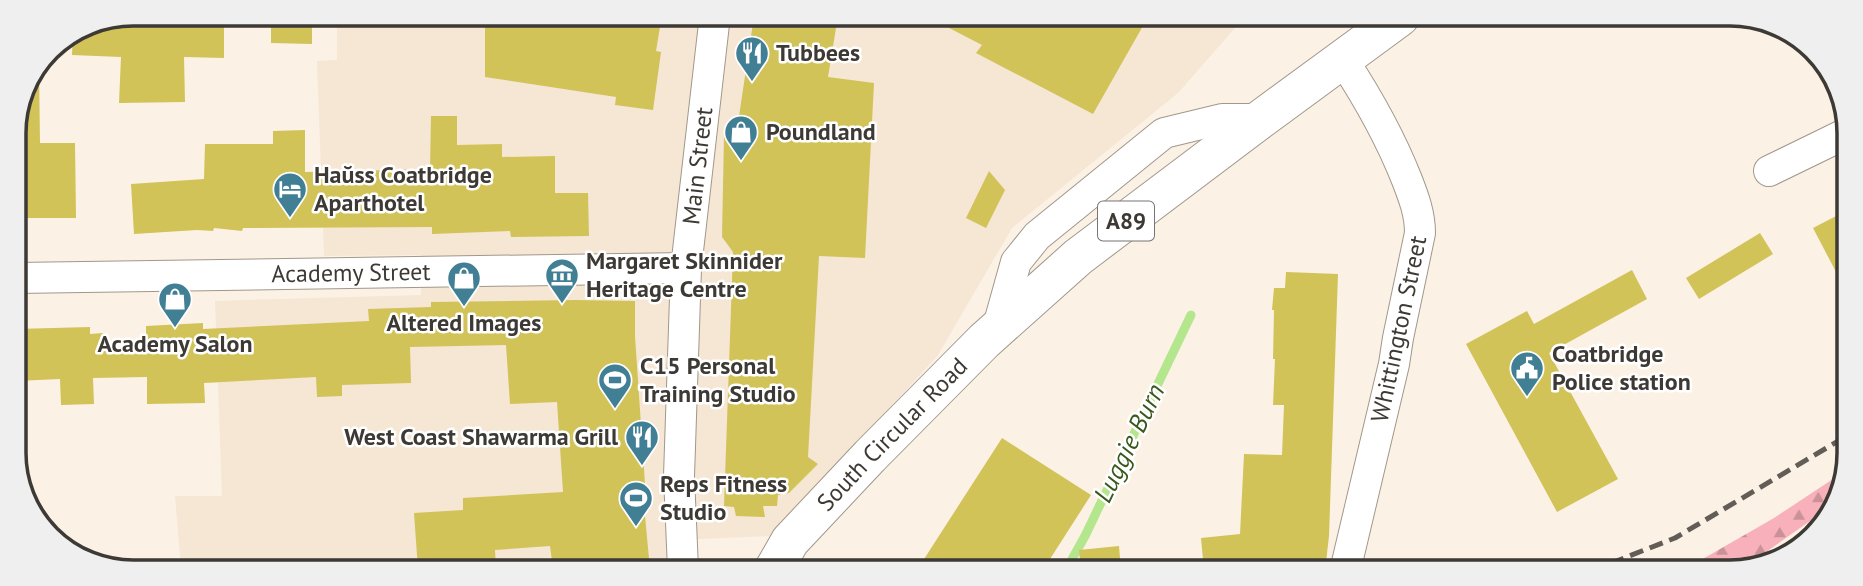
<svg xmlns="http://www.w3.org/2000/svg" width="1863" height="586" font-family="'PT Sans',sans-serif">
  <defs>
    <pattern id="forest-firs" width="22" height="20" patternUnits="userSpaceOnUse" patternTransform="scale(1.75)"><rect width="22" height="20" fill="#f8b1ba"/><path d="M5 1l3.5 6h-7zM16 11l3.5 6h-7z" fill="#ca9198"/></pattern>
  </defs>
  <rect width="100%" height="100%" fill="#fcf1e5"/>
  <!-- built -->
  <path fill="#f6e6d4" d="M337 15 1241 17 1235 28 1178 93 1012 228 938 355 772 536 677 540 679 569 181 568 175 496H222L215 301 421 295V255L324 256 317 61 337 60Z
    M1818 524 1803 547 1777 557 1776 554Z"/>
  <!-- forest -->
  <path fill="url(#forest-firs)" d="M1845 471V484L1830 507 1766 552 1768 560 1737 572H1680L1774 518Z"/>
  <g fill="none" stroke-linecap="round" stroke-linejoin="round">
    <!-- stream -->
    <path stroke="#b4e68d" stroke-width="9" d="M1066 570 1085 536 1191 315"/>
  </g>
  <!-- building -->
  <path fill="#d1c358" d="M133 14H224V58L184 57 185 102 119 103 121 57 72 55 73 33 88 23Z
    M271 14H312V44L271 43Z
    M485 15H662L656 51 661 52 653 110 615 105 616 97 485 77Z
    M754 16H838L828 77 874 83 865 258 819 256 808 457 818 464 789 493 778 495 777 506H763L765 517 736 516 734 507 724 506 733 252 722 237 724 136 738 123Z
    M926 16H1007L1148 17 1093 114 976 53 982 45Z
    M39 71 40 143H75L76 218H15L14 126Z
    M431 116H457V145L502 144V157L555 156V193H588L589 236 511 237 510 231 432 234V227L243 228 242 231 214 228 213 231 197 230 134 234 131 184 204 179 205 144H273V131L305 130V172L430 169Z
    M989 171 1005 190 986 228 966 218Z
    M1840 214 1846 226V291L1813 228Z
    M1760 233 1773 254 1699 299 1686 278Z
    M1632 270 1647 299 1549 353 1618 479 1557 512 1466 344 1527 311 1534 324Z
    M1286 272 1338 274 1329 536 1325 571 1204 570 1201 538 1240 534 1244 454 1282 455 1284 405H1273L1275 359H1273L1274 310H1272L1274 288H1285Z
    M574 300 635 301V336L645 484H642L650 569H553L550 546 495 550 496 569H418L414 513 463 510V498L563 492 557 402 510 404 506 345 410 347 411 383 342 385V396L317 397 316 377 204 383 205 403 147 404V377L93 378 94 404 61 405 60 379 16 381 15 329 90 327V334L103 333 104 348 146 347V326L203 323V329L369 321 368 309 431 307V302Z
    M1002 438 1091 495 1043 570H917Z
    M1119 546 1121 570H1081L1079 550Z"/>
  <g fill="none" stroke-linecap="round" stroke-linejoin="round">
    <!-- minor casing -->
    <g stroke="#a1978b" stroke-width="32">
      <g id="minor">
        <path d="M1343 60C1368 98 1390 137 1407 180 1414 198 1420 214 1420 233L1398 338 1394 364 1345 571"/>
        <path d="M1769 171 1847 133"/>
        <path id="s1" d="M15 278 686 268"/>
        <path d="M997 330 1016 262 1037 236 1164 133 1222 119H1261"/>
        <path id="s2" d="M683 569 679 476 686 268 715 15"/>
      </g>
    </g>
    <!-- primary casing -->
    <g stroke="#a1978b" stroke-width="40">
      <g id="primary">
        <path id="s3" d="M774 569 790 541 870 456 984 341 1078 257 1261 119 1400 17"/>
      </g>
    </g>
    <!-- minor -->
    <use href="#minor" stroke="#fff" stroke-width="30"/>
    <!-- primary -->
    <use href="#primary" stroke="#fff" stroke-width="38"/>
    <!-- rail -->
    <path stroke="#625d57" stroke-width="5" stroke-dasharray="14 7" stroke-linecap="butt" d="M1591 571 1675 538 1845 437"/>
  </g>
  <!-- icons -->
  <defs>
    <g id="restaurant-pin" transform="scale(1.75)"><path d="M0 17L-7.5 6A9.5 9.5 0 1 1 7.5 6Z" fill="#417f95" stroke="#fff"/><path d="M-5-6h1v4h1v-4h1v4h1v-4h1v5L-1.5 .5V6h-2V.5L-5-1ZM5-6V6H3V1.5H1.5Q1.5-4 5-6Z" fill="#fff"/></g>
    <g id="shop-pin" transform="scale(1.75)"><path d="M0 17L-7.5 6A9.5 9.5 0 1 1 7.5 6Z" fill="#417f95" stroke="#fff"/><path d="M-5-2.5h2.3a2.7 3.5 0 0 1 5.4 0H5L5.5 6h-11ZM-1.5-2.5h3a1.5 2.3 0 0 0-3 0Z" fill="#fff"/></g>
    <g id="hotel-pin" transform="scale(1.75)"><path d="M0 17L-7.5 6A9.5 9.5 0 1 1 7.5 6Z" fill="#417f95" stroke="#fff"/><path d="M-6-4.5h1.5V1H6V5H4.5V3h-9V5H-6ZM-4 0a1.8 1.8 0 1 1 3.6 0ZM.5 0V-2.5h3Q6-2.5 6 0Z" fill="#fff"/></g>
    <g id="museum-pin" transform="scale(1.75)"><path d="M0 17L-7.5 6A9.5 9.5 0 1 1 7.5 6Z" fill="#417f95" stroke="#fff"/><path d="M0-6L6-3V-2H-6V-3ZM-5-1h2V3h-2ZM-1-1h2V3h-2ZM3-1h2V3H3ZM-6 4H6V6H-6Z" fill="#fff"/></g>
    <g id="civic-pin" transform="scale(1.75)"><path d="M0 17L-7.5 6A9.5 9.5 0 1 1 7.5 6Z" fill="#417f95" stroke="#fff"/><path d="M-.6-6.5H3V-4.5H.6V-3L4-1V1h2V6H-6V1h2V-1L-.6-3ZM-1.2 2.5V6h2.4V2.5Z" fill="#fff"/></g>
    <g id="stadium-pin" transform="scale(1.75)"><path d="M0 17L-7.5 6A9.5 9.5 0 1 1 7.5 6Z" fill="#417f95" stroke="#fff"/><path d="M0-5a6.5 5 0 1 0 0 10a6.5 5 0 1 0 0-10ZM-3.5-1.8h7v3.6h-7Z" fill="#fff"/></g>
  </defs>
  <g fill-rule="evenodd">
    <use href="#restaurant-pin" x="752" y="53"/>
    <use href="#shop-pin" x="741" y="132"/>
    <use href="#hotel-pin" x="290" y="189"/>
    <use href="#museum-pin" x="562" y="275"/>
    <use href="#shop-pin" x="464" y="278"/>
    <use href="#shop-pin" x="175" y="299"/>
    <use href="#civic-pin" x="1527" y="368"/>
    <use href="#stadium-pin" x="615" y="380"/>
    <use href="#restaurant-pin" x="642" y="437"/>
    <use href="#stadium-pin" x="636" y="498"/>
  </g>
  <g text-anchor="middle" stroke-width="5" stroke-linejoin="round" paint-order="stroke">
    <!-- shield labels -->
    <rect fill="#fff" stroke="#777471" stroke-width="2" x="1098" y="201.5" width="56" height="39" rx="5"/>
    <g font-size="23" font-weight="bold" fill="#3d3934">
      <text x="1126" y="229">A89</text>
    </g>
    <!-- poi labels -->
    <g font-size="24" font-weight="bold" fill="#3d3934" stroke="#fff" text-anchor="start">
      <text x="776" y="61">Tubbees</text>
      <text x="766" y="140">Poundland</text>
      <text x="314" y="183">Haŭss Coatbridge<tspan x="314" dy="28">Aparthotel</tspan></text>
      <text x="586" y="269">Margaret Skinnider<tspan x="586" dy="28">Heritage Centre</tspan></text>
      <text x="464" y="331" text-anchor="middle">Altered Images</text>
      <text x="175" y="352" text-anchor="middle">Academy Salon</text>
      <text x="1552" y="362">Coatbridge<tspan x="1552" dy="28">Police station</tspan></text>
      <text x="640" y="374">C15 Personal<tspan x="640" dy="28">Training Studio</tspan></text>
      <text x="618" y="445" text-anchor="end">West Coast Shawarma Grill</text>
      <text x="660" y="492">Reps Fitness<tspan x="660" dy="28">Studio</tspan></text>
    </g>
    <!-- street labels -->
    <g font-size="24" fill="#3d3934" stroke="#fff">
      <text dy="8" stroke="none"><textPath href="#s2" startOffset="404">Main Street</textPath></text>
      <text dy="8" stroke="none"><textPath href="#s1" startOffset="336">Academy Street</textPath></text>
      <text transform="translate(1399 329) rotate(-78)" y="8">Whittington Street</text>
      <text dy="8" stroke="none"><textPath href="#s3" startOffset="180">South Circular Road</textPath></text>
    </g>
    <!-- water labels -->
    <g font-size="26" font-style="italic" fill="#39581c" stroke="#fff">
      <text transform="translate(1129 443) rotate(-64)" y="9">Luggie Burn</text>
    </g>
  </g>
  <!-- crop -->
  <path d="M0 0H1863V586H0ZM133 26H1730A107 107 0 0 1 1837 133V453A107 107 0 0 1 1730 560H133A107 107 0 0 1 26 453V133A107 107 0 0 1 133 26Z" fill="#efefef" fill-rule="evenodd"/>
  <path fill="none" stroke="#3d3934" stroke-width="3.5" d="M133 26H1730A107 107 0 0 1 1837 133V453A107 107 0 0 1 1730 560H133A107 107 0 0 1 26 453V133A107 107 0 0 1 133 26Z"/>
</svg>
